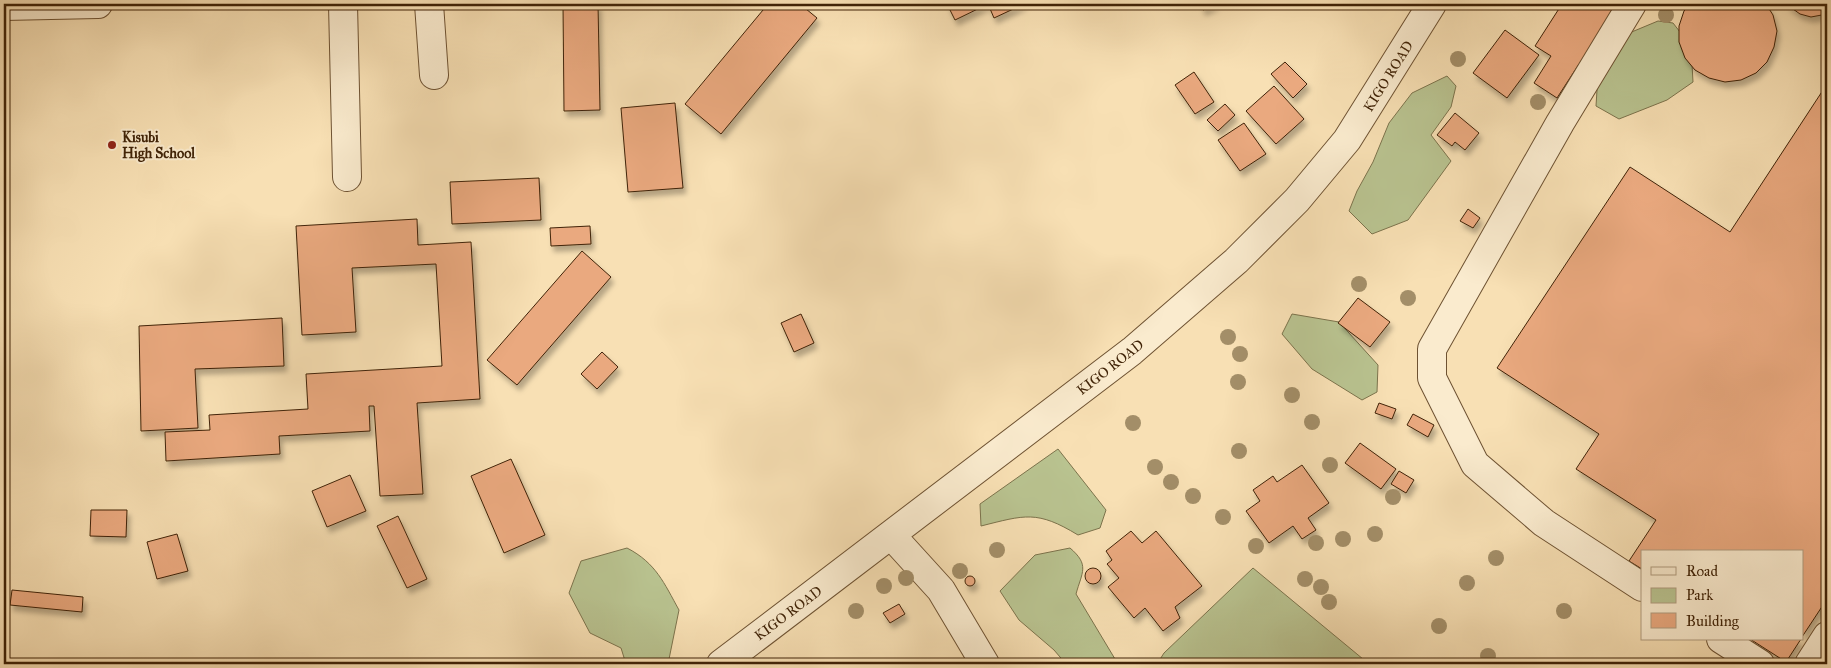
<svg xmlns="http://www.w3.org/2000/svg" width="1831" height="668" font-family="'IM FELL Great Primer',serif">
  <defs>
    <filter id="shadow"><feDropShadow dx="3" dy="5.5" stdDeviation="2.5" flood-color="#0004"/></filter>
  </defs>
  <rect width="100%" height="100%" fill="#f8e0b4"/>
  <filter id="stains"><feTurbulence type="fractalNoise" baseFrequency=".004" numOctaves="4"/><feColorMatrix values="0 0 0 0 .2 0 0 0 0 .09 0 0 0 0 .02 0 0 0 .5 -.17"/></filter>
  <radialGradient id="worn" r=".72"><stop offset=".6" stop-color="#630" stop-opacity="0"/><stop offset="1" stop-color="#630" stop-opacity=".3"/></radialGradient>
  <!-- green -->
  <path fill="#b9c390" stroke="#7c734c" d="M1658 21 1673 23 1691 46 1693 82 1667 100 1619 119 1596 106 1598 74 1622 36Z
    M1447 76 1456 86 1451 107 1431 135 1451 161 1408 220 1372 234 1349 211 1357 191 1373 162 1389 123 1412 93Z
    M1292 314 1339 322 1378 365 1377 392 1362 400 1312 369 1282 334Z
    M1058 449 1106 510 1100 528 1078 535C1037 510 1025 515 981 526L980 504Z
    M627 548C656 563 664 583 679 610L668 664H626L621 648 590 633 569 593 581 561Z
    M1070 548C1090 565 1082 572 1076 594L1118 664H1066L1054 650 1019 620 1000 591 1035 555Z
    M1253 568 1369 664H1157L1164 653Z"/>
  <!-- building -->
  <path fill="#eaa97f" stroke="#402307" filter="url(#shadow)" d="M563 4H598L600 110 564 111Z
    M768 4H800L817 18 721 134 685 104Z
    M947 4H1024L994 18 988 4 955 20Z
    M1200 4H1216L1203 10Z
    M1562 4H1620L1586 68 1579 64 1557 98 1534 83 1551 56 1535 46Z
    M1690 4H1766L1773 15 1777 31 1774 47 1767 62 1756 73 1741 80 1725 82 1709 78 1695 70 1685 58 1679 42V26L1684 11Z
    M1786 4H1827V14L1811 17 1800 14Z
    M1505 30 1539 55 1507 98 1473 73Z
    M1285 62 1307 84 1293 98 1271 74Z
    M1194 72 1214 102 1195 114 1175 85Z
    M1827 84V599L1802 637V552H1642V569L1629 561 1656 520 1576 469 1599 434 1497 368 1630 167 1730 232Z
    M1274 86 1304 119 1276 144 1246 111Z
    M675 103 683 188 628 192 621 108Z
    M1225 104 1235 115 1218 131 1207 120Z
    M1455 113 1479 133 1465 150 1455 142 1452 146 1437 135Z
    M1244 123 1266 154 1240 171 1218 140Z
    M539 178 541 220 452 224 450 182Z
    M1468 209 1480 218 1473 228 1460 221Z
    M417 219 418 245 471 242 480 399 417 403 423 494 380 496 374 406H369L370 431 279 436 280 454 166 461 165 432 210 430 209 415 308 409 306 374 442 366 436 264 352 268 356 332 302 335 296 226Z
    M590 226 591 244 551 246 550 228Z
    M582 251 611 277 517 385 487 360Z
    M1358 298 1390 322 1370 347 1338 323Z
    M801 314 814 343 794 352 781 323Z
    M282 318 284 366 195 369 198 428 141 431 139 326Z
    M602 352 618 367 597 389 581 374Z
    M1379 403 1396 409 1392 419 1375 413Z
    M1413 414 1434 425 1428 437 1407 425Z
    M1360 443 1396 469 1381 489 1345 463Z
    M511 459 545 535 504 553 471 476Z
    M1302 465 1329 503 1308 518 1316 530 1302 539 1293 526 1269 543 1246 511 1260 501 1253 490 1273 476 1277 482Z
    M1399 471 1414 480 1406 493 1391 484Z
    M350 475 366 511 327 527 312 491Z
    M91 510H127L126 537 90 536Z
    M398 516 427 579 407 588 377 526Z
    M1131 531 1142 543 1156 531 1202 586 1175 607 1180 618 1163 631 1145 608 1134 618 1108 587 1119 578 1107 564 1112 560 1106 551Z
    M177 534 188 571 157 579 147 542Z
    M1085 576a8 8 0 1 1 16 0a8 8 0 1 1-16 0Z
    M965 581a5 5 0 1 1 10 0a5 5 0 1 1-10 0Z
    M12 590 83 597 82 612 10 605Z
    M899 604 905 614 890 623 883 613Z
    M1750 639H1801L1786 662Z"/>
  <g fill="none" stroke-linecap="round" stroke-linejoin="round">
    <!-- minor casing -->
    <g stroke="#6e5232" stroke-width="30">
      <path id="minor" d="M343 4 347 177
        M429 4 434 75
        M1632 4 1560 123 1432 349V378L1475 464 1544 523 1642 587
        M4 6 98 4
        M891 535 941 590 985 664
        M1721 639 1760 664
        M721 664 1132 351 1236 261 1297 200 1347 140 1432 4
        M1809 664 1827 636"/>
    </g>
    <!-- minor -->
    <use href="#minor" stroke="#faebce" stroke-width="28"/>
  </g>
  <!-- trees -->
  <g fill="#a38e68">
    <circle cx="1666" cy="15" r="8"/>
    <circle cx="1458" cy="59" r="8"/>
    <circle cx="1538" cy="102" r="8"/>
    <circle cx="1359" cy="284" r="8"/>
    <circle cx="1408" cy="298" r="8"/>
    <circle cx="1228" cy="337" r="8"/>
    <circle cx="1240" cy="354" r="8"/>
    <circle cx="1238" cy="382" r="8"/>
    <circle cx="1292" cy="395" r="8"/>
    <circle cx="1312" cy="422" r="8"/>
    <circle cx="1133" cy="423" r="8"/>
    <circle cx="1239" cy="451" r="8"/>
    <circle cx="1330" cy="465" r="8"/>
    <circle cx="1155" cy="467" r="8"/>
    <circle cx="1171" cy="482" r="8"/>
    <circle cx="1193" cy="496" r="8"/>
    <circle cx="1393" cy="497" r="8"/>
    <circle cx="1223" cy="517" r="8"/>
    <circle cx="1375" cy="534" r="8"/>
    <circle cx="1343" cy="539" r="8"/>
    <circle cx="1316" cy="543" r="8"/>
    <circle cx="1256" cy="546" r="8"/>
    <circle cx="997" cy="550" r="8"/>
    <circle cx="1496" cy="558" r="8"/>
    <circle cx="960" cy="571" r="8"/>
    <circle cx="906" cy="578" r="8"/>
    <circle cx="1305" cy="579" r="8"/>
    <circle cx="1467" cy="583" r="8"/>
    <circle cx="884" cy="586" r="8"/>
    <circle cx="1321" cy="587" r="8"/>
    <circle cx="1329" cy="602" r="8"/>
    <circle cx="856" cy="611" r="8"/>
    <circle cx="1564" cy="611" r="8"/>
    <circle cx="1439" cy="626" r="8"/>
    <circle cx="1488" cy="656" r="8"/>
  </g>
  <!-- markers -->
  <circle fill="#8f2418" stroke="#faebce" stroke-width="2" cx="112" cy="145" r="5"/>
  <g text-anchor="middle" stroke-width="4" stroke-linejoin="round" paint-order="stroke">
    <!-- street labels -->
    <g font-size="14" fill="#402307" stroke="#faebce">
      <text transform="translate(1388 76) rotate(-58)" y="5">KIGO ROAD</text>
      <text transform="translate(1110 367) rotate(-38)" y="5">KIGO ROAD</text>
      <text transform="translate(788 613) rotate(-37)" y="5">KIGO ROAD</text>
    </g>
    <!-- poi labels -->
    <g font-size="14" font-weight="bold" fill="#402307" stroke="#faebce" text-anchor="start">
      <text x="122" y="142">Kisubi<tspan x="122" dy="16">High School</tspan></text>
    </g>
  </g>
  <!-- margin -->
  <rect width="1831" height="668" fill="none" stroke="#f8e0b4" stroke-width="20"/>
  <rect x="5" y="5" width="1821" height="658" fill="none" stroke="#402307" stroke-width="2.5"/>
  <rect x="10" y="10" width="1811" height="648" fill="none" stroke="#402307"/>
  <!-- legend -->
  <rect x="1641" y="550" width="162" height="90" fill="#faebce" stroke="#b09b7e"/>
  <rect x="1651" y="567" width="25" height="8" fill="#faebce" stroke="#b09b7e"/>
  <text x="1686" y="576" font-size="15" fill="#402307">Road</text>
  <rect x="1651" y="588" width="25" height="15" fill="#b9c390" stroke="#b09b7e"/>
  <text x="1686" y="600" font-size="15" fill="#402307">Park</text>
  <rect x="1651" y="613" width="25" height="15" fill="#eaa97f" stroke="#b09b7e"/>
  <text x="1686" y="626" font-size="15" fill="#402307">Building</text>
  <rect width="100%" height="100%" filter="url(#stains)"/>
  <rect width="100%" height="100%" fill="url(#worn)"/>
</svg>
